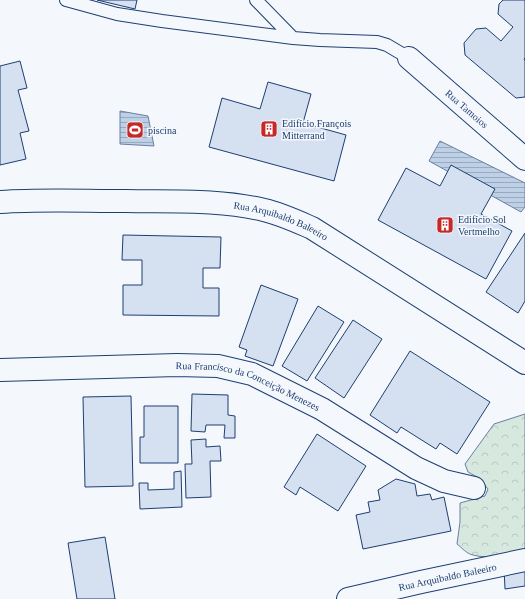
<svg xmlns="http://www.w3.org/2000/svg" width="525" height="599" font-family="'Times New Roman',serif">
  <defs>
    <pattern id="forest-crowns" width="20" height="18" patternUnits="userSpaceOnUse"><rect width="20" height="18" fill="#d7e8df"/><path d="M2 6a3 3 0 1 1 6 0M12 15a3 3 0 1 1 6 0" fill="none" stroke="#b8c8c3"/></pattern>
    <pattern id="water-rules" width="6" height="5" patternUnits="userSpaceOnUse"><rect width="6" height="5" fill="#bed0e5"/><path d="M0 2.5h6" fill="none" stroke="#9aaabe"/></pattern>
  </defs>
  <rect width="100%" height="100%" fill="#f4f7fb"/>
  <!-- forest -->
  <path fill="url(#forest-crowns)" stroke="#687fa3" d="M525 414V550C509 552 488 560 473 555 467 554 462 548 457 544L460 522V503L485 496 488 489 479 478 468 472 465 464 494 424Z"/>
  <!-- water -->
  <path fill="url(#water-rules)" stroke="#687fa3" d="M120 111 148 116 154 146 120 144Z
    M440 141 525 183V207L521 212 429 161Z"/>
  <!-- building -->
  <path fill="#d5e0f0" stroke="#1d3f73" d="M97 0H137L135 9Z
    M503 0H525V58L524 59 525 61V97L516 98 465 55 464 43 476 29 486 28 501 41 513 27 498 14 499 4Z
    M20 61 27 88 18 90 29 131 20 133 26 159 0 165V66Z
    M268 82 311 94 303 123 346 135 334 181 209 147 222 98 260 109Z
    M451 165 495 189 481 214 512 231 486 279 378 220 406 168 440 186Z
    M525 233V301L518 313 486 292Z
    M123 235 221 237 220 268H203V288H219V316L123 315V285H142V260H122Z
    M261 285 298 299 273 366 245 356 247 350 239 347Z
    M318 306 344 322 307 381 282 366Z
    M353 320 382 339 344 398 315 378Z
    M410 351 490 402 457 454 440 443 436 449 401 427 397 433 370 415Z
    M192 394 228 395V415L235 416V438H224L225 425H206L205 432 191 431Z
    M131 396 133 486 85 487 83 397Z
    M144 406H178V463H140V437H144Z
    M317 434 366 466 338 511 300 487 296 495 284 487Z
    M206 439V447L220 446 221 461H210L211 497 186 498 185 464H192L191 440Z
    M181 471 182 507 140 509 139 483H148V490L174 489V472Z
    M396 479 415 484 417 496 430 494 432 500 444 497 451 531 363 549 356 515 370 512 368 502 380 500 378 490Z
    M105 537 115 599H77L68 543Z
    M525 564V586L505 589 504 568Z"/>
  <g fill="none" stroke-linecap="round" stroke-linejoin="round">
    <!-- service casing -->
    <g stroke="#1d3f73" stroke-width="14">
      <path id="service" d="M66 0 117 14 162 21 293 38 320 40 377 42 387 45 409 58
        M256 0 293 38"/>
    </g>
    <!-- minor casing -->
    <g stroke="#1d3f73" stroke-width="24">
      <g id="minor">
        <path id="s1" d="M409 58 525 159"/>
        <path id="s2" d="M0 202C41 199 83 201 125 201 170 202 219 199 264 210 281 214 296 221 312 228L525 363"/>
        <path id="s3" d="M0 370 177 365 218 366 252 374 322 409 416 468 444 481 474 488"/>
        <path id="s4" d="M348 599 421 582 525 560"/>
      </g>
    </g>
    <!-- service -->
    <use href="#service" stroke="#f4f7fb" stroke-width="12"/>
    <!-- minor -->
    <use href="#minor" stroke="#f4f7fb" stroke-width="22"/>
  </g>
  <!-- icons -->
  <defs>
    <g id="building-square" transform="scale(0.9)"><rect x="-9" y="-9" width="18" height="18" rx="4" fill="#c62828" stroke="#f4f7fb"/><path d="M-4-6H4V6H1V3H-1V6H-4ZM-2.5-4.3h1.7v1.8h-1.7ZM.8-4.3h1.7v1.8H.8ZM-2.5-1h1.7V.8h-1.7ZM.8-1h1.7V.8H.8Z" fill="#fff"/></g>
    <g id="stadium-square" transform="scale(0.9)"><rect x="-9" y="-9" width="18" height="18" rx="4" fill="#c62828" stroke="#f4f7fb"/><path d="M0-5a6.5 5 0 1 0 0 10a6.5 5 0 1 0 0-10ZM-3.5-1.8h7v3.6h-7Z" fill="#fff"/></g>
  </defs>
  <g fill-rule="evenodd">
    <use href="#building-square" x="269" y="129"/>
    <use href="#stadium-square" x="135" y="130"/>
    <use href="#building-square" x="445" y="225"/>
  </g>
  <g text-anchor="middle" stroke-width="3" stroke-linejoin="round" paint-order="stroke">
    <!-- street labels -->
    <g font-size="10" fill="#1d3f73" stroke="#f4f7fb">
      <text dy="4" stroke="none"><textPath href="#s1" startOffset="77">Rua Tamoios</textPath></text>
      <text dy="4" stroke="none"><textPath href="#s2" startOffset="284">Rua Arquibaldo Baleeiro</textPath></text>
      <text dy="4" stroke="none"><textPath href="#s3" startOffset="252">Rua Francisco da Conceição Menezes</textPath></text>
      <text dy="4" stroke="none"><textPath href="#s4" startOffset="102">Rua Arquibaldo Baleeiro</textPath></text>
    </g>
    <!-- poi labels -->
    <g font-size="10" fill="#1d3f73" stroke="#f4f7fb" text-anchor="start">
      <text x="282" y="127">Edifício François<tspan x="282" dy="12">Mitterrand</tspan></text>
      <text x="148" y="134">piscina</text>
      <text x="458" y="223">Edifício Sol<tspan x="458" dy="12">Vertmelho</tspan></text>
    </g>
  </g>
</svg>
